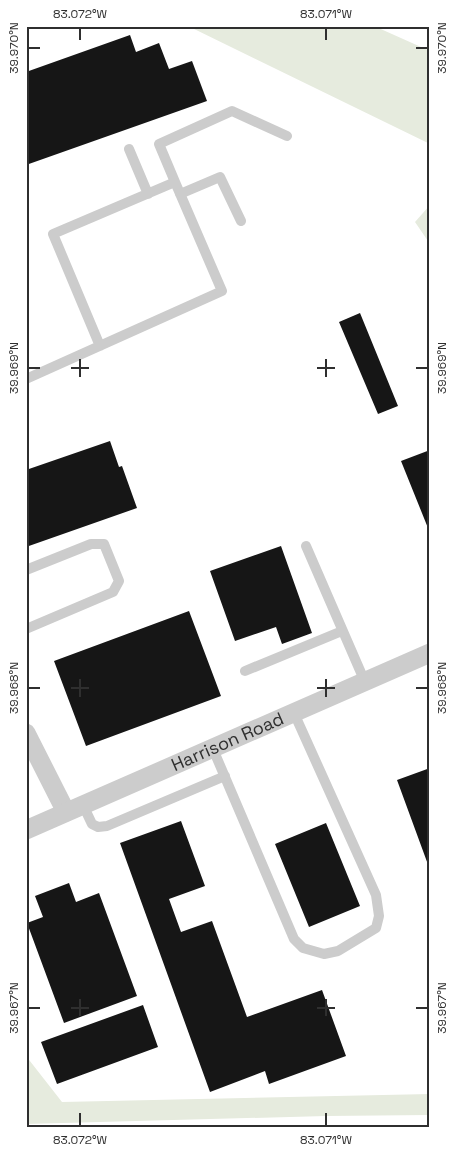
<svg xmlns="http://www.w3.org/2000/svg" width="456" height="1153" font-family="'Space Grotesk',sans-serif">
  <rect width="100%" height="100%" fill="#fff"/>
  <!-- green -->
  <path fill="#e6ebde" d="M188 26H374L430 51V144Z
    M430 205V244L415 222Z
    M26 1056 62 1102 430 1094V1115L326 1116 26 1124Z"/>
  <!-- building -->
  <path fill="#161616" d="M130 35 136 52 159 43 169 69 192 61 207 101 26 165V72Z
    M360 313 398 406 378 414 339 322Z
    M110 441 119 467 122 466 137 508 26 547V470Z
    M430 450V533L401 461Z
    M281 546 312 633 282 644 276 627 235 641 210 571Z
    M189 611 221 696 86 746 54 661Z
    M430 768V870L397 780Z
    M181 821 205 886 169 899 181 932 212 921 247 1017 322 990 346 1056 269 1084 265 1071 210 1092 120 843Z
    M326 823 360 906 309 927 275 844Z
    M69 883 76 902 99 893 137 996 64 1023 27 923 43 917 35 896Z
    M143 1005 158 1047 57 1084 41 1042Z"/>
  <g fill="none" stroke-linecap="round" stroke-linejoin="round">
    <!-- service -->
    <path stroke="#ccc" stroke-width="10" d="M129 149 148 194
      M180 194 220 177 241 221
      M100 346 53 234 175 182 159 144 232 111 287 136
      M26 379 222 291 175 182
      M306 546 365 682
      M26 570 91 544H104L119 581 113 592 26 629
      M245 671 342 631
      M213 749 294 939 303 948 324 954 338 951 376 928 379 916 376 895 294 713
      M83 805 92 824 98 827 107 826 225 776"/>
    <!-- minor -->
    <g stroke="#ccc" stroke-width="19">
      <path d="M26 733 66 812"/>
      <path id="s1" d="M26 830 430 653"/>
    </g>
  </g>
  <!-- ticks -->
  <path fill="none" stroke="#2f2f2f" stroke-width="2" d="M80 28V40M326 28V40M28 48H40M416 48H428M80 359V377M326 359V377M28 368H40M71 368H89M317 368H335M416 368H428M80 679V697M326 679V697M28 688H40M71 688H89M317 688H335M416 688H428M80 999V1016M326 999V1016M28 1008H40M71 1008H89M317 1008H335M416 1008H428M80 1113V1126M326 1113V1126"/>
  <g text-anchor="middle" stroke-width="5" stroke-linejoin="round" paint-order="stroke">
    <!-- street labels -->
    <g font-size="18" fill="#2f2f2f" stroke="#fff">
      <text dy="6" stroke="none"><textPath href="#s1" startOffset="220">Harrison Road</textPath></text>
    </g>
  </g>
  <!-- border -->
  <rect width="456" height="1153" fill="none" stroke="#ffffff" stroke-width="55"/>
  <rect x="28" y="28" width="400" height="1098" fill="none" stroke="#2f2f2f" stroke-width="2"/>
  <g font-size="12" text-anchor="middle" fill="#2f2f2f">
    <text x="80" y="18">83.072°W</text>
    <text x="326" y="18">83.071°W</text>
    <text transform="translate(14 48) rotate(-90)" y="4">39.970°N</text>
    <text transform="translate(442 48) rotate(-90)" y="4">39.970°N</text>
    <text transform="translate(14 368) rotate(-90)" y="4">39.969°N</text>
    <text transform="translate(442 368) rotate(-90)" y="4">39.969°N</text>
    <text transform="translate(14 688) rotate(-90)" y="4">39.968°N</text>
    <text transform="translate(442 688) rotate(-90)" y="4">39.968°N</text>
    <text transform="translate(14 1008) rotate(-90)" y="4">39.967°N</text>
    <text transform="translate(442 1008) rotate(-90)" y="4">39.967°N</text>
    <text x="80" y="1144">83.072°W</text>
    <text x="326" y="1144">83.071°W</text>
  </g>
</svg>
